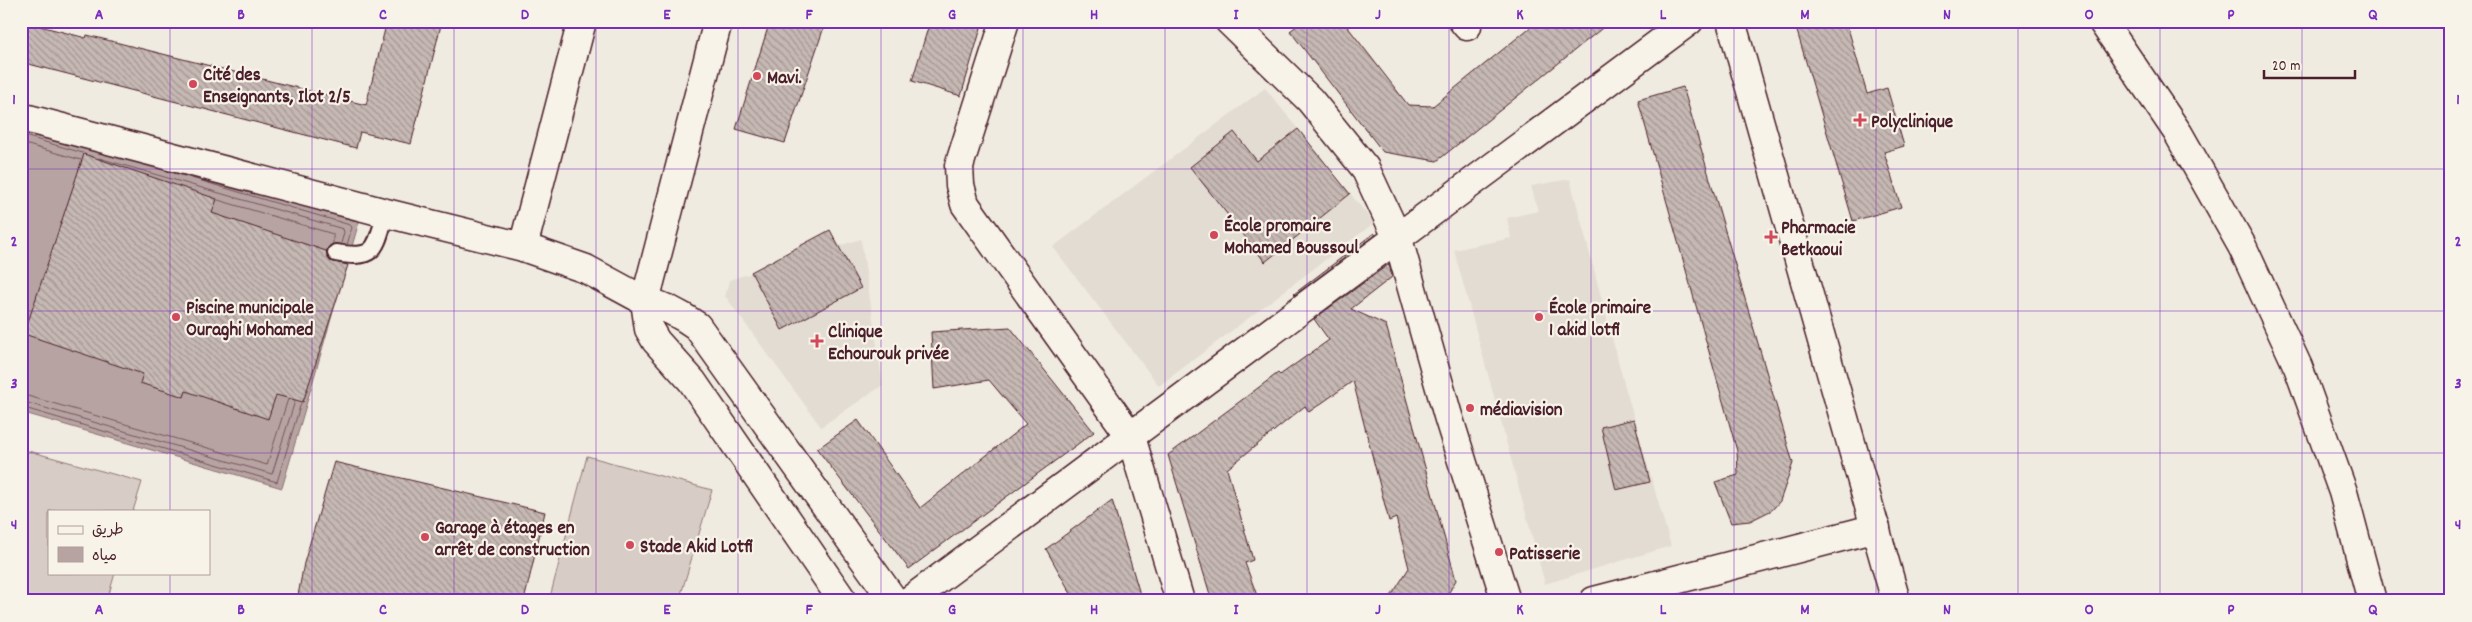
<svg xmlns="http://www.w3.org/2000/svg" width="2472" height="622" font-family="Dekko,'Playpen Sans Arabic',sans-serif">
  <defs>
    <pattern id="building-back-hatch" width="6" height="6" patternUnits="userSpaceOnUse" patternTransform="scale(1.25)"><rect width="6" height="6" fill="#c6b8b3"/><path d="M-1 5l2 2M0 0l6 6M5-1l2 2" fill="none" stroke="#a39592"/></pattern>
  </defs>
  <rect width="100%" height="100%" fill="#f0ebe0"/>
  <filter id="ink" filterUnits="userSpaceOnUse"><feTurbulence type="fractalNoise" baseFrequency=".02" numOctaves="2"/><feDisplacementMap in="SourceGraphic" scale="10" xChannelSelector="R" yChannelSelector="G"/><feConvolveMatrix kernelMatrix="1 2 1 2 8 2 1 2 1" color-interpolation-filters="sRGB"/></filter>
  <g filter="url(#ink)">
    <!-- built -->
    <path fill="#e3dcd2" d="M1265 88 1374 223 1159 386 1053 247Z
      M1570 179 1624 383 1671 546 1545 584 1454 250 1511 238 1507 218 1538 211 1531 186Z
      M861 239 883 385 821 427 725 296 729 280Z"/>
    <!-- pitch -->
    <path fill="#d8cdc6" stroke="#917678" d="M21 449 142 482 133 511H49V573H115L107 601H21Z
      M587 456 712 490 679 601H549Z"/>
    <!-- water -->
    <path fill="#b7a4a2" stroke="#8b6f72" d="M21 123 359 222 282 488 21 412Z"/>
    <g fill="none" stroke-linecap="round" stroke-linejoin="round">
      <!-- shore -->
      <path stroke="#76545b" stroke-width="1" d="M21 135 83 153
        M21 143 81 160
        M99 158 343 229 344 232 341 244
        M161 169 350 225 352 227 347 245
        M218 200 333 234V244
        M21 394 267 465 288 399
        M21 401 272 474 295 401
        M21 407 277 482 301 403"/>
    </g>
    <!-- building -->
    <path fill="url(#building-back-hatch)" stroke="#4a1f2b" d="M21 21 86 38 87 35 366 105 387 21H442L411 144 360 132 356 148 21 62Z
      M770 21H826L785 143 736 129Z
      M930 21H983L961 96 912 81Z
      M1303 21H1343L1408 105 1433 106 1538 21H1611L1437 161 1383 152 1290 31Z
      M1794 21H1846L1867 94 1887 88 1904 146 1884 152 1901 207 1853 221Z
      M1683 87 1793 463 1780 501 1772 510 1750 521 1731 523 1715 482 1738 475 1737 451 1638 100Z
      M1298 129 1350 194 1265 262 1190 167 1234 132 1257 161Z
      M84 154 217 199 212 213 326 251 330 261 348 265 303 402 276 395 268 419 186 391 184 397 140 383 143 374 24 334Z
      M830 230 861 288 782 330 751 272Z
      M1374 233 1376 235 1295 295 1294 294Z
      M1389 264 1392 277 1351 309 1386 325 1456 580 1444 601H1388L1409 568 1396 518 1389 521 1353 381 1309 412 1305 406 1227 469 1253 560 1245 563 1259 601H1212L1168 455 1278 373 1280 375 1329 340 1314 319Z
      M1010 327 1094 432 909 569 817 449 858 420 920 508 1026 424 989 380 934 389 931 332Z
      M1634 419 1650 482 1616 490 1601 427Z
      M334 462 545 512 524 601H297L304 563Z
      M1112 500 1142 601H1075L1046 549Z"/>
    <g fill="none" stroke-linecap="round" stroke-linejoin="round">
      <!-- service casing -->
      <g stroke="#4a1f2b" stroke-width="20">
        <path id="service" d="M336 253C377 260 375 248 386 213"/>
      </g>
      <!-- minor casing -->
      <g stroke="#4a1f2b" stroke-width="31">
        <path id="minor" d="M1005 21 959 166 960 185 965 204 1131 437 1180 601
          M1229 21 1310 100 1365 168 1398 239 1448 416 1506 601
          M1463 21 1467 26
          M21 117 386 213 523 247 586 269 645 301
          M909 601 1689 21
          M1594 601 1876 528"/>
      </g>
      <!-- tertiary casing -->
      <g stroke="#4a1f2b" stroke-width="31">
        <path id="tertiary" d="M718 21 645 301 649 329 656 341 692 381 843 601
          M523 247 582 21
          M645 301C665 306 680 314 697 326L894 601"/>
      </g>
      <!-- secondary casing -->
      <g stroke="#4a1f2b" stroke-width="31">
        <path id="secondary" d="M1731 21 1896 601
          M2102 21 2178 133 2242 246 2298 367 2343 492 2372 601"/>
      </g>
      <!-- service -->
      <use href="#service" stroke="#f7f3e8" stroke-width="16"/>
      <!-- minor -->
      <use href="#minor" stroke="#f7f3e8" stroke-width="28"/>
      <!-- tertiary -->
      <use href="#tertiary" stroke="#f7f3e8" stroke-width="28"/>
      <!-- secondary -->
      <use href="#secondary" stroke="#f7f3e8" stroke-width="28"/>
    </g>
  </g>
  <!-- grid -->
  <path fill="none" stroke="#7b2cbf" stroke-width="1" stroke-opacity="0.55" d="M170 21V511M312 21V601M454 21V601M596 21V601M738 21V601M881 21V601M1023 21V601M1165 21V601M1307 21V601M1449 21V601M1591 21V601M1734 21V601M1876 21V601M2018 21V601M2160 21V601M2302 21V601M21 169H2451M21 311H2451M21 453H2451M170 573V601"/>
  <!-- markers -->
  <g fill="#d1495b" stroke="#f7f3e8" stroke-width="2">
    <circle cx="757" cy="76" r="5"/>
    <circle cx="193" cy="84" r="5"/>
    <path d="M1857.5 112.5h5v5h5v5h-5v5h-5v-5h-5v-5h5z"/>
    <circle cx="1214" cy="235" r="5"/>
    <path d="M1768.5 229.5h5v5h5v5h-5v5h-5v-5h-5v-5h5z"/>
    <circle cx="176" cy="317" r="5"/>
    <circle cx="1539" cy="317" r="5"/>
    <path d="M814.5 333.5h5v5h5v5h-5v5h-5v-5h-5v-5h5z"/>
    <circle cx="1470" cy="408" r="5"/>
    <circle cx="425" cy="537" r="5"/>
    <circle cx="630" cy="545" r="5"/>
    <circle cx="1499" cy="552" r="5"/>
  </g>
  <g text-anchor="middle" stroke-width="4.5" stroke-linejoin="round" paint-order="stroke">
    <!-- poi labels -->
    <g font-size="19" font-weight="bold" fill="#4a1f2b" stroke="#f7f3e8" text-anchor="start">
      <text x="203" y="80">Cité des<tspan x="203" dy="22">Enseignants, Ilot 2/5</tspan></text>
      <text x="767" y="83">Mavi.</text>
      <text x="1871" y="127">Polyclinique</text>
      <text x="1224" y="231">École promaire<tspan x="1224" dy="22">Mohamed Boussoul</tspan></text>
      <text x="1781" y="233">Pharmacie<tspan x="1781" dy="22">Betkaoui</tspan></text>
      <text x="186" y="313">Piscine municipale<tspan x="186" dy="22">Ouraghi Mohamed</tspan></text>
      <text x="1549" y="313">École primaire<tspan x="1549" dy="22">1 akid lotfi</tspan></text>
      <text x="828" y="337">Clinique<tspan x="828" dy="22">Echourouk privée</tspan></text>
      <text x="1480" y="415">médiavision</text>
      <text x="435" y="533">Garage à étages en<tspan x="435" dy="22">arrêt de construction</tspan></text>
      <text x="640" y="552">Stade Akid Lotfi</text>
      <text x="1509" y="559">Patisserie</text>
    </g>
  </g>
  <!-- margin -->
  <rect width="2472" height="622" fill="none" stroke="#f7f3e8" stroke-width="55"/>
  <!-- legend -->
  <rect x="48" y="510" width="162" height="65" fill="#f7f3e8" stroke="#b29e9c"/>
  <rect x="58" y="526" width="25" height="8" fill="#f7f3e8" stroke="#b29e9c"/>
  <text x="92" y="534" font-size="15" fill="#4a1f2b">طريق</text>
  <rect x="58" y="547" width="25" height="15" fill="#b7a4a2" stroke="#b29e9c"/>
  <text x="92" y="560" font-size="15" fill="#4a1f2b">مياه</text>
  <!-- scale -->
  <path d="M2264 70v8h91v-8" fill="none" stroke="#4a1f2b" stroke-width="2.5"/>
  <text x="2272" y="70" font-size="15" fill="#4a1f2b" stroke="#f7f3e8" stroke-width="4" paint-order="stroke">20 m</text>
  <rect x="28" y="28" width="2416" height="566" fill="none" stroke="#7b2cbf" stroke-width="2"/>
  <g font-size="16" text-anchor="middle" font-weight="bold" fill="#7b2cbf">
    <text x="99" y="19">A</text>
    <text x="241" y="19">B</text>
    <text x="383" y="19">C</text>
    <text x="525" y="19">D</text>
    <text x="667" y="19">E</text>
    <text x="809" y="19">F</text>
    <text x="952" y="19">G</text>
    <text x="1094" y="19">H</text>
    <text x="1236" y="19">I</text>
    <text x="1378" y="19">J</text>
    <text x="1520" y="19">K</text>
    <text x="1663" y="19">L</text>
    <text x="1805" y="19">M</text>
    <text x="1947" y="19">N</text>
    <text x="2089" y="19">O</text>
    <text x="2231" y="19">P</text>
    <text x="2373" y="19">Q</text>
    <text x="14" y="104">1</text>
    <text x="2458" y="104">1</text>
    <text x="14" y="246">2</text>
    <text x="2458" y="246">2</text>
    <text x="14" y="388">3</text>
    <text x="2458" y="388">3</text>
    <text x="14" y="529">4</text>
    <text x="2458" y="529">4</text>
    <text x="99" y="614">A</text>
    <text x="241" y="614">B</text>
    <text x="383" y="614">C</text>
    <text x="525" y="614">D</text>
    <text x="667" y="614">E</text>
    <text x="809" y="614">F</text>
    <text x="952" y="614">G</text>
    <text x="1094" y="614">H</text>
    <text x="1236" y="614">I</text>
    <text x="1378" y="614">J</text>
    <text x="1520" y="614">K</text>
    <text x="1663" y="614">L</text>
    <text x="1805" y="614">M</text>
    <text x="1947" y="614">N</text>
    <text x="2089" y="614">O</text>
    <text x="2231" y="614">P</text>
    <text x="2373" y="614">Q</text>
  </g>
</svg>
